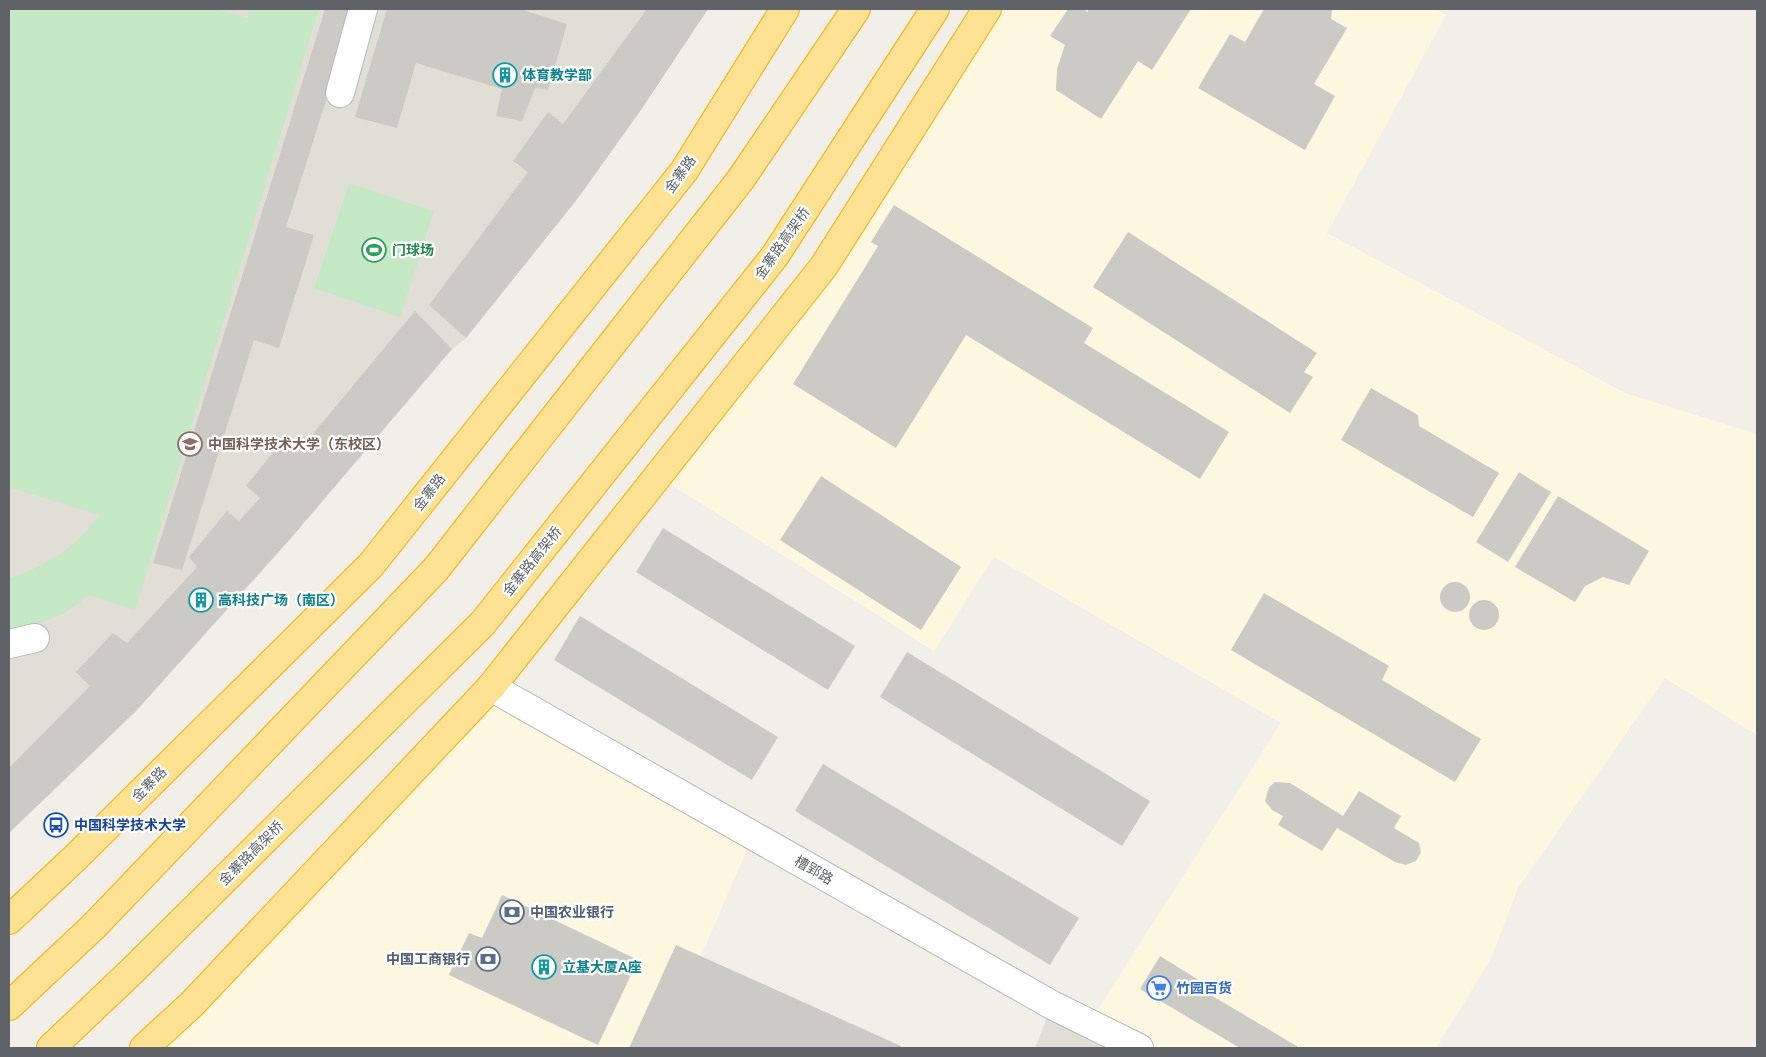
<svg xmlns="http://www.w3.org/2000/svg" width="1766" height="1057" font-family="Ubuntu,'Noto Sans SC',sans-serif">
  <rect width="100%" height="100%" fill="#f1efe8"/>
  <!-- commercial -->
  <path fill="#fef7e0" d="M987 9H1436L1446 15 1327 233 1625 393 1757 434V735L1665 678 1518 888 1490 961 1436 1048H1139L1089 1023 1281 723 994 557 934 651 658 476 824 266Z
    M491 687 753 836 661 1048H144Z"/>
  <!-- education -->
  <path fill="#e1ded6" d="M9 9H708L643 107 578 198 466 338 452 349 291 538 136 711 9 833Z
    M1052 1005 1139 1048H1035Z"/>
  <!-- green -->
  <path fill="#c5e8c5" d="M9 9H216L248 18V9H319L135 610 89 595 65 613 33 626 9 632V578C44 568 79 545 99 515L9 487Z
    M349 183 434 211 400 317 314 288Z"/>
  <!-- building -->
  <path fill="#cccac5" d="M325 9H355L286 227 314 235 279 348 254 340 182 570 153 563Z
    M387 9H520L567 24 548 90 535 88 522 121 496 116 502 89 416 63 397 128 355 117Z
    M647 9H708L643 107 578 198 466 338 429 305 528 172 513 161 548 112 563 124Z
    M1068 9H1083L1088 12V9H1191L1152 70 1138 61 1101 119 1056 90 1057 69 1065 45 1050 36Z
    M1264 9H1332L1331 19 1347 28 1314 84 1335 96 1305 150 1198 88 1230 34 1245 42Z
    M894 205 1093 328 1084 343 1229 432 1200 479 966 335 896 448 793 384 878 246 871 242Z
    M1128 232 1317 353 1304 372 1313 377 1290 413 1093 287Z
    M415 311 452 349 291 538 136 711 9 833V768L90 686 76 672 113 633 127 643 197 567 189 557 227 511 239 521 260 498 246 486 282 441 297 453Z
    M1371 388 1418 415 1419 426 1499 473 1473 517 1341 440Z
    M1519 472 1551 492 1508 562 1476 542Z
    M821 476 961 567 921 630 780 540Z
    M1558 496 1649 551 1629 585 1603 577 1585 586 1575 602 1515 567Z
    M663 528 855 646 828 690 636 572Z
    M1440 597a15 15 0 1 1 30 0a15 15 0 1 1-30 0Z
    M1264 593 1389 666 1382 680 1481 739 1455 782 1231 650Z
    M1469 615a15 15 0 1 1 30 0a15 15 0 1 1-30 0Z
    M580 616 778 737 752 780 554 660Z
    M907 652 1150 801 1122 846 880 697Z
    M823 764 1079 918 1050 965 795 811Z
    M1275 782 1290 783 1343 816 1359 791 1401 816 1394 828 1419 843 1421 852 1416 861 1406 865 1395 862 1337 828 1322 851 1278 825 1283 816 1272 810 1265 801 1269 787Z
    M502 895 638 960 598 1045 449 975 469 933 482 938Z
    M676 945 901 1046 900 1048H629Z
    M1160 956 1207 985 1204 991 1300 1048H1240L1140 989Z"/>
  <g fill="none" stroke-linecap="round" stroke-linejoin="round">
    <!-- minor casing -->
    <g stroke="#b5b8bc" stroke-width="30">
      <path id="minor" d="M340 93 363 9
        M9 644 35 638
        M491 687 1052 1005 1139 1048"/>
    </g>
    <!-- highway casing -->
    <g stroke="#f9ab00" stroke-width="30">
      <path id="highway" d="M9 920 75 858 371 565 684 171 785 9
        M9 1006 94 926 436 569 741 179 856 9
        M51 1048 130 973 483 623 774 257 935 9
        M144 1048 192 1004 491 687 824 266 987 9"/>
    </g>
    <!-- minor -->
    <use href="#minor" stroke="#fff" stroke-width="28"/>
    <!-- highway -->
    <use href="#highway" stroke="#fde293" stroke-width="28"/>
  </g>
  <!-- icons -->
  <defs>
    <g id="building-ring" transform="scale(1.25)"><circle r="9.5" fill="#fff" stroke="#0f9aa8" stroke-width="1.5"/><path d="M-4-6H4V6H1V3H-1V6H-4ZM-2.5-4.3h1.7v1.8h-1.7ZM.8-4.3h1.7v1.8H.8ZM-2.5-1h1.7V.8h-1.7ZM.8-1h1.7V.8H.8Z" fill="#0f9aa8"/></g>
    <g id="stadium-ring" transform="scale(1.25)"><circle r="9.5" fill="#fff" stroke="#2e9e5b" stroke-width="1.5"/><path d="M0-5a6.5 5 0 1 0 0 10a6.5 5 0 1 0 0-10ZM-3.5-1.8h7v3.6h-7Z" fill="#2e9e5b"/></g>
    <g id="university-ring" transform="scale(1.25)"><circle r="9.5" fill="#fff" stroke="#8d6e63" stroke-width="1.5"/><path d="M0-5L7-2L0 1L-7-2ZM-4 1L0 2.5L4 1V4Q0 6-4 4Z" fill="#8d6e63"/></g>
    <g id="bus-ring" transform="scale(1.25)"><circle r="9.5" fill="#fff" stroke="#1a4fb4" stroke-width="1.5"/><path d="M-5-6H5V4H4V6H2V4H-2V6H-4V4H-5ZM-3.5-4V0h7V-4ZM-3.5 1.2v1.5H-2V1.2ZM2 1.2v1.5H3.5V1.2Z" fill="#1a4fb4"/></g>
    <g id="bank-ring" transform="scale(1.25)"><circle r="9.5" fill="#fff" stroke="#5c6f8a" stroke-width="1.5"/><path d="M-6-4H6V4H-6ZM0-2.3a2.3 2.3 0 1 0 0 4.6a2.3 2.3 0 1 0 0-4.6Z" fill="#5c6f8a"/></g>
    <g id="supermarket-ring" transform="scale(1.25)"><circle r="9.5" fill="#fff" stroke="#3f7fe0" stroke-width="1.5"/><path d="M-6-5.5h2.5l.6 2H6L4.5 2H-2.5L-4.4-4H-6ZM-1.5 3.2a1.3 1.3 0 1 0 .1 0ZM3 3.2a1.3 1.3 0 1 0 .1 0Z" fill="#3f7fe0"/></g>
  </defs>
  <g fill-rule="evenodd">
    <use href="#building-ring" x="505" y="75"/>
    <use href="#stadium-ring" x="374" y="250"/>
    <use href="#university-ring" x="190" y="444"/>
    <use href="#building-ring" x="201" y="600"/>
    <use href="#bus-ring" x="56" y="825"/>
    <use href="#bank-ring" x="512" y="912"/>
    <use href="#bank-ring" x="488" y="959"/>
    <use href="#building-ring" x="544" y="967"/>
    <use href="#supermarket-ring" x="1159" y="988"/>
  </g>
  <g text-anchor="middle" stroke-width="4.5" stroke-linejoin="round" paint-order="stroke">
    <!-- culture labels -->
    <g font-size="14" font-weight="bold" fill="#0d838f" stroke="#fff" text-anchor="start">
      <text x="522" y="80">体育教学部</text>
      <text x="218" y="605">高科技广场（南区）</text>
      <text x="562" y="972">立基大厦A座</text>
    </g>
    <!-- street labels -->
    <g font-size="14" fill="#5f6368" stroke="#fff">
      <text transform="translate(680 174) rotate(-54)" y="5">金寨路</text>
      <text transform="translate(782 243) rotate(-55)" y="5">金寨路高架桥</text>
      <text transform="translate(429 492) rotate(-52)" y="5">金寨路</text>
      <text transform="translate(532 561) rotate(-51)" y="5">金寨路高架桥</text>
      <text transform="translate(149 784) rotate(-45)" y="5">金寨路</text>
      <text transform="translate(251 853) rotate(-45)" y="5">金寨路高架桥</text>
      <text transform="translate(814 870) rotate(30)" y="5">槽郢路</text>
    </g>
    <!-- leisure labels -->
    <g font-size="14" font-weight="bold" fill="#27864d" stroke="#fff" text-anchor="start">
      <text x="392" y="255">门球场</text>
    </g>
    <!-- education labels -->
    <g font-size="14" font-weight="bold" fill="#785e54" stroke="#fff" text-anchor="start">
      <text x="208" y="449">中国科学技术大学（东校区）</text>
    </g>
    <!-- transit labels -->
    <g font-size="14" font-weight="bold" fill="#164399" stroke="#fff" text-anchor="start">
      <text x="74" y="830">中国科学技术大学</text>
    </g>
    <!-- service labels -->
    <g font-size="14" font-weight="bold" fill="#4e5e75" stroke="#fff" text-anchor="start">
      <text x="530" y="917">中国农业银行</text>
      <text x="470" y="964" text-anchor="end">中国工商银行</text>
    </g>
    <!-- shop labels -->
    <g font-size="14" font-weight="bold" fill="#366cbe" stroke="#fff" text-anchor="start">
      <text x="1176" y="993">竹园百货</text>
    </g>
  </g>
  <!-- border -->
  <rect width="1766" height="1057" fill="none" stroke="#5f6368" stroke-width="20"/>
</svg>
